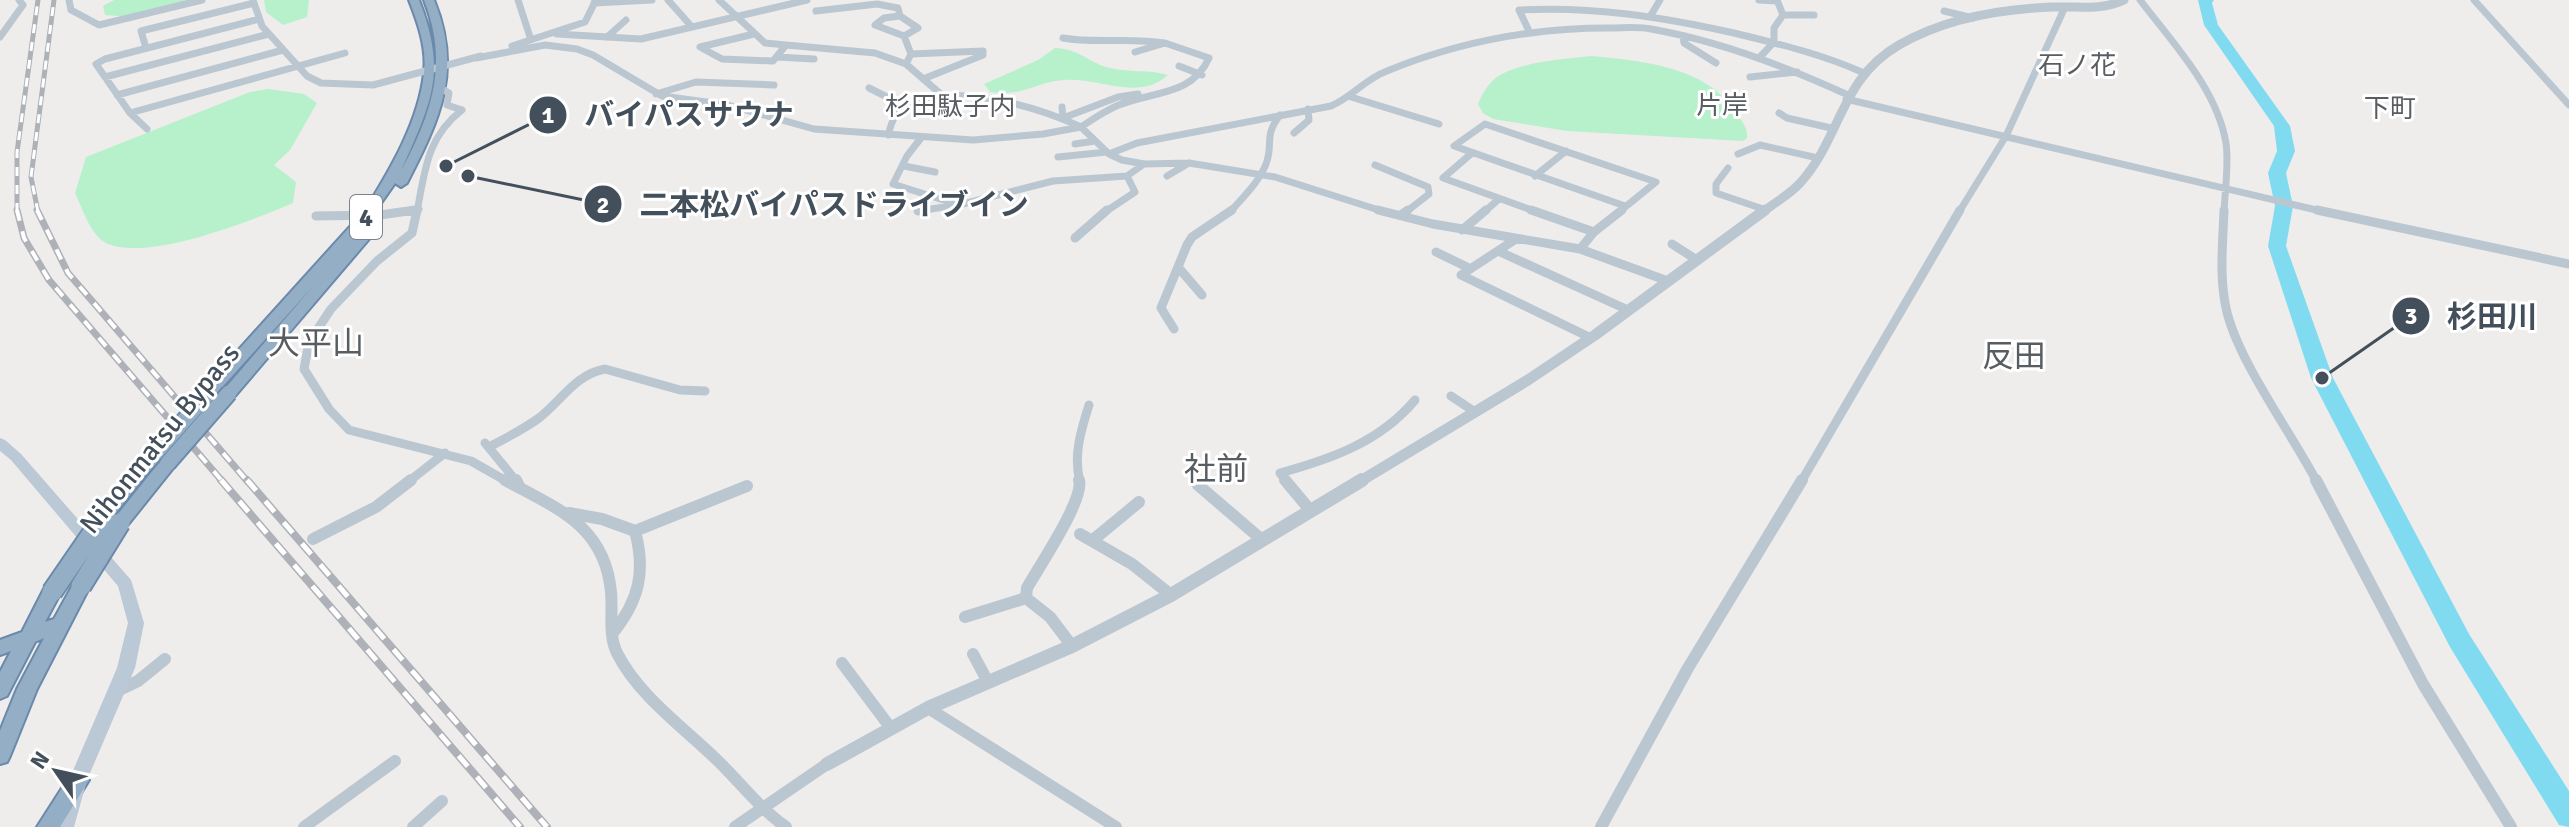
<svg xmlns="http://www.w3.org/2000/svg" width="2569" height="827" font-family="Signika,'Noto Sans JP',sans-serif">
  <rect width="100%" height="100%" fill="#efecec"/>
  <!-- green -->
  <path fill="#b6f1cc" d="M114 0H195L129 17 105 15 103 6Z
    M264 0H309L307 17 283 25 266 12Z
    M1055 48C1081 49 1090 64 1110 68 1130 73 1148 69 1168 75 1138 102 1100 77 1064 80 1035 82 1024 97 990 92L984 84 1038 60Z
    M1592 56C1642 61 1705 66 1735 111 1741 120 1748 127 1747 138L1743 141 1567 131 1493 119 1483 113 1478 104C1483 92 1490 80 1502 74 1528 61 1564 59 1592 56Z
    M268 89 304 94 317 103 290 150 274 165 296 182 293 203C251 221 150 261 108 244 90 236 83 209 75 193L86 157 250 92Z"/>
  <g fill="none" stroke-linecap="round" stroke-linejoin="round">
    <!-- river -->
    <path fill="#80dbf1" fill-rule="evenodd" d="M2198 0H2214L2212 3 2218 25 2290 126 2295 151 2286 173 2293 206 2286 246 2333 378 2469 634 2569 791V827L2559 825 2450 647 2311 378 2268 246 2275 206 2268 173 2277 151 2274 126 2204 25Z"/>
    <!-- trunk casing -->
    <g stroke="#6b8aab" stroke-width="4">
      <path id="trunk" d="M409 0H419C448 74 431 102 401 171 432 113 449 63 424 0H434C463 70 440 119 407 183L401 187 395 183 365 226H375V232L235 396 229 398 221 393 315 284 216 394H204L202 391 204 388 365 210C390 170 419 121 424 73 427 48 418 23 409 0Z
        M168 458 176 463 174 467 126 527H114L111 523 114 519 162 459Z
        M143 461 151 467 149 471 111 519H99L96 515 99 511 137 463Z
        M81 579 87 581 90 586 37 689 10 756 7 762 0 764V731L17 689 44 638 35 642 7 696 0 699V672L11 651 0 655V640L22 632 45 587H59L61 592 45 622 54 619 75 581Z
        M78 771 85 774 89 780 60 827H37L71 774Z"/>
    </g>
    <!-- minor-far2 -->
    <path stroke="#bbc7d0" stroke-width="7" d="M69 0 71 10 99 25 202 0
      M253 0 262 26 307 76 321 83 373 85 481 56
      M518 0 531 40
      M668 0 692 27
      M719 0 765 43 786 45 773 61 722 59 700 47 754 34
      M1759 0 1777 1
      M2140 0C2172 42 2217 89 2226 143 2229 164 2225 190 2224 212
      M2474 0 2569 105
      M594 3 652 0
      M816 11 877 4 898 8 900 16
      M1944 11 1973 18
      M1651 15 1660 0
      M1783 15H1814
      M900 16 918 28 904 36 875 25 884 18Z
      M259 19 105 59 96 64 130 113 345 53
      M1529 31 1519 10C1593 6 1662 17 1734 33 1779 44 1822 54 1864 73
      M557 34 641 39 807 0
      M904 36 911 54 906 64 943 96
      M1683 36 1684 43 1716 63
      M0 37 23 5 19 0
      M607 37 626 20
      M1063 38C1097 44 1129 37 1164 43
      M786 45 875 53 906 64
      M512 46 585 22 596 0
      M146 48 141 31 254 3
      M911 54 983 51V55L923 79
      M777 57 814 59
      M1760 57 1774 42V28L1783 15 1777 0
      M476 58 545 45 577 49 593 55 662 96 728 105 814 129 973 140 1043 134 1081 127 1109 154 1122 160 1144 164 1189 163 1275 177 1385 212
      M1179 66 1202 75
      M105 77 269 34
      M1750 77 1797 72
      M439 87 449 93 447 105 462 110
      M869 88 905 106
      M656 94 696 82 774 85
      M117 95 283 50
      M1351 97 1439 124
      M1846 99 2325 212
      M1062 107 1063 118 1118 97 1138 94
      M130 113 147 129
      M1779 113 1787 118 1831 128
      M1294 133 1309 120 1308 109
      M888 135C891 125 894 114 902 108 946 79 1038 107 1081 127 1093 119 1106 110 1119 105 1153 91 1192 96 1209 58L1165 43 1135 52
      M921 138 907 156 893 184 959 205 1053 181 1127 176
      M1075 144 1095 141
      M1472 153 1443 178 1537 212
      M1109 154 1137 143 1331 106C1352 97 1365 79 1387 71 1458 42 1533 28 1608 28 1622 28 1638 26 1651 29 1720 41 1785 66 1848 95
      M1738 154 1760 145 1818 158
      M1058 157 1107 152
      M1375 165 1428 187 1429 194 1406 212
      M904 166 935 172
      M1728 168 1716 184V193L1766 210
      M1167 176 1189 163
      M1535 176 1566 151
      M918 211 957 205
      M402 212 419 209
      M417 212C425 170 427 137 462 110
      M1105 212 1135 192 1127 176 1144 164
      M1230 212C1243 197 1259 182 1266 164 1274 143 1263 137 1280 115
      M1484 212 1499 199
      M1619 212 1656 182 1485 124 1454 146 1625 206
      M1959 212 2006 136 2065 7"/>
    <!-- minor-far1 -->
    <path stroke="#bbc7d0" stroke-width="9" d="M417 210 412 233 377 261 331 309 309 342 304 369 329 409 349 430 471 461 508 482
      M1378 210 1433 224 1580 249 1668 281
      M1531 210 1594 232
      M2224 210C2223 242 2219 276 2226 308 2237 360 2291 432 2317 482
      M2317 210 2569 264
      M918 211 927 210
      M1401 215 1408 210
      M316 216 380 215 415 210
      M1462 230 1486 210
      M1075 238 1107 210
      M1516 239 1461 275 1591 338
      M1672 244 1697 260
      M1580 249 1594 232 1622 210
      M1498 251 1628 310
      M1436 252 1469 268
      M1178 267 1202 295
      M1174 329 1161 308 1187 245 1192 237 1232 210
      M1451 396 1475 412
      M485 443 517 482
      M489 447C506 438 524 429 539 418 561 401 576 374 605 369L680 390 705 391
      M408 482 445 453
      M1080 482C1073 456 1081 430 1089 405
      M1287 482 1280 473C1331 459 1380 442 1415 400
      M1801 482 1960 210"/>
    <!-- minor -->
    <path stroke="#bbc7d0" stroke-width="12" d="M505 480C556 508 605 525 611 592 613 612 608 635 617 653 638 695 683 727 716 759 740 782 759 808 786 827
      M516 480 520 488
      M1285 480 1310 510
      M2316 480 2423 684 2511 827
      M1198 485 1261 539
      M569 513 602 519 635 531C646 572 639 601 612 634
      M635 531 747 486
      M1080 534 1132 564 1171 595
      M313 539 376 507 411 480
      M1093 540 1139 502
      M1026 598 1027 588C1038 568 1085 499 1079 480
      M965 617 1026 598 1050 617 1072 646
      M973 654 988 682
      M842 663 890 727
      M117 691 138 681 165 659
      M928 708 1116 827
      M304 827 395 761
      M413 827 442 801
      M735 827 827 764
      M1601 827 1688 668 1802 480"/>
    <!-- tertiary-far2 -->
    <path stroke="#bbc7d0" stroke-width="9" d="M1763 212C1775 202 1791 194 1801 182 1841 137 1841 78 1899 45 1944 19 2001 9 2052 7 2077 6 2101 11 2124 0"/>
    <!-- tertiary-far1 -->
    <path stroke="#bbc7d0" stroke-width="11" d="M1359 482 1528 380 1595 335 1765 210"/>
    <!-- tertiary -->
    <path stroke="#bbc7d0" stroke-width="14" d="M827 764 928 708 1072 646 1171 595 1362 480"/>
    <!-- secondary -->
    <path fill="#bbc8d5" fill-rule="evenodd" d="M0 438 5 440 21 454 131 580 144 623 135 668 87 780 74 827H56L69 780 117 668 128 623 118 586 11 460 0 451Z"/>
    <!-- trunk -->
    <use href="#trunk" fill="#94aec6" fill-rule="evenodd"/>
    <!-- rail-far2 casing -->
    <g stroke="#aeb1b7" stroke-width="5">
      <path id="rail-far2" d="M17 212V152L38 0
        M38 212 31 177 54 0"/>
    </g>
    <!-- rail-far1 casing -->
    <g stroke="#aeb1b7" stroke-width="7">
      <path id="rail-far1" d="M17 210 24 238 49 280 223 482
        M37 210 68 273 248 482"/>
    </g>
    <!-- rail casing -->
    <g stroke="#aeb1b7" stroke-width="8">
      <path id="rail" d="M221 480 520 827
        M247 480 547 827"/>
    </g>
    <!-- rail-far2 -->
    <use href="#rail-far2" stroke="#fff" stroke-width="3" stroke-dasharray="9" stroke-linecap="butt"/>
    <!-- rail-far1 -->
    <use href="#rail-far1" stroke="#fff" stroke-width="4" stroke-dasharray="11" stroke-linecap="butt"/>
    <!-- rail -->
    <use href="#rail" stroke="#fff" stroke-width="5" stroke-dasharray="14" stroke-linecap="butt"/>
    <!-- trunk-bridge-far1 casing -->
    <g stroke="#6b8aab" stroke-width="19" stroke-linecap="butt">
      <path id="trunk-bridge-far1" d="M168 463 229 393
        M143 467 210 391"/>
    </g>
    <!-- trunk-bridge casing -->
    <g stroke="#6b8aab" stroke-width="23" stroke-linecap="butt">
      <path id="trunk-bridge" d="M81 586 120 523
        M52 592 105 515"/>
    </g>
    <!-- trunk-bridge-far1 -->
    <use href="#trunk-bridge-far1" stroke="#94aec6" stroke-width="15"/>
    <!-- trunk-bridge -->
    <use href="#trunk-bridge" stroke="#94aec6" stroke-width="19"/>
  </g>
  <g text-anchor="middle" stroke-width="6" stroke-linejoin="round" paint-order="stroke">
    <!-- far-quarter labels -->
    <g font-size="26" fill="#585d62" stroke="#fff">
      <text x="2077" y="74">石ノ花</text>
      <text x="1722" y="114">片岸</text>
      <text x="950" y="115">杉田駄子内</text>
      <text x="2390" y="117">下町</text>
    </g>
    <!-- shield labels -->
    <rect fill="#fff" stroke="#7b848c" stroke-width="2" x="350" y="195" width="32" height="44" rx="6"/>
    <g font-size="26" font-weight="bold" fill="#43505b">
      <text x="366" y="226">4</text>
    </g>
    <!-- street labels -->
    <g font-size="28" fill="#43505b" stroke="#fff">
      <text transform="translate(159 438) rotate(-51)" y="10">Nihonmatsu Bypass</text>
    </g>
    <!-- quarter labels -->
    <g font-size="32" fill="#585d62" stroke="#fff">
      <text x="316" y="354">大平山</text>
      <text x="2014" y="367">反田</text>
      <text x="1216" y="480">社前</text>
    </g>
  </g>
  <!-- callouts -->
  <path fill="none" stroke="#43505b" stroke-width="3" d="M446 166L548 115M468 176L603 204M2322 378L2411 316"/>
  <g fill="#43505b" stroke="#fff" stroke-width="3">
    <circle cx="446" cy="166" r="8"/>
    <circle cx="468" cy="176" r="8"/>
    <circle cx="2322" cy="378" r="8"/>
    <circle cx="548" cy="115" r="20"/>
    <circle cx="603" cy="204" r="20"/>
    <circle cx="2411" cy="316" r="20"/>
  </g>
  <g font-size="24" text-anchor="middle" font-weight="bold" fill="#fff">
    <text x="548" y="123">1</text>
    <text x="603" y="213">2</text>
    <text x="2411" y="324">3</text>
  </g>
  <g font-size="30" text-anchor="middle" font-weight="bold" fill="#43505b" stroke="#fff" stroke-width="6" stroke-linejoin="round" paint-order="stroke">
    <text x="689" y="125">バイパスサウナ</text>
    <text x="834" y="215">二本松バイパスドライブイン</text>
    <text x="2492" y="327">杉田川</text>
  </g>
  <!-- north arrow -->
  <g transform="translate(56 771) rotate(304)" stroke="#ffffff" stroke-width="6" paint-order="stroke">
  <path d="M0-6L14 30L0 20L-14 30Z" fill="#43505b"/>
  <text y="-12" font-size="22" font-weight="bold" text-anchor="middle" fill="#43505b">N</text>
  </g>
</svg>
